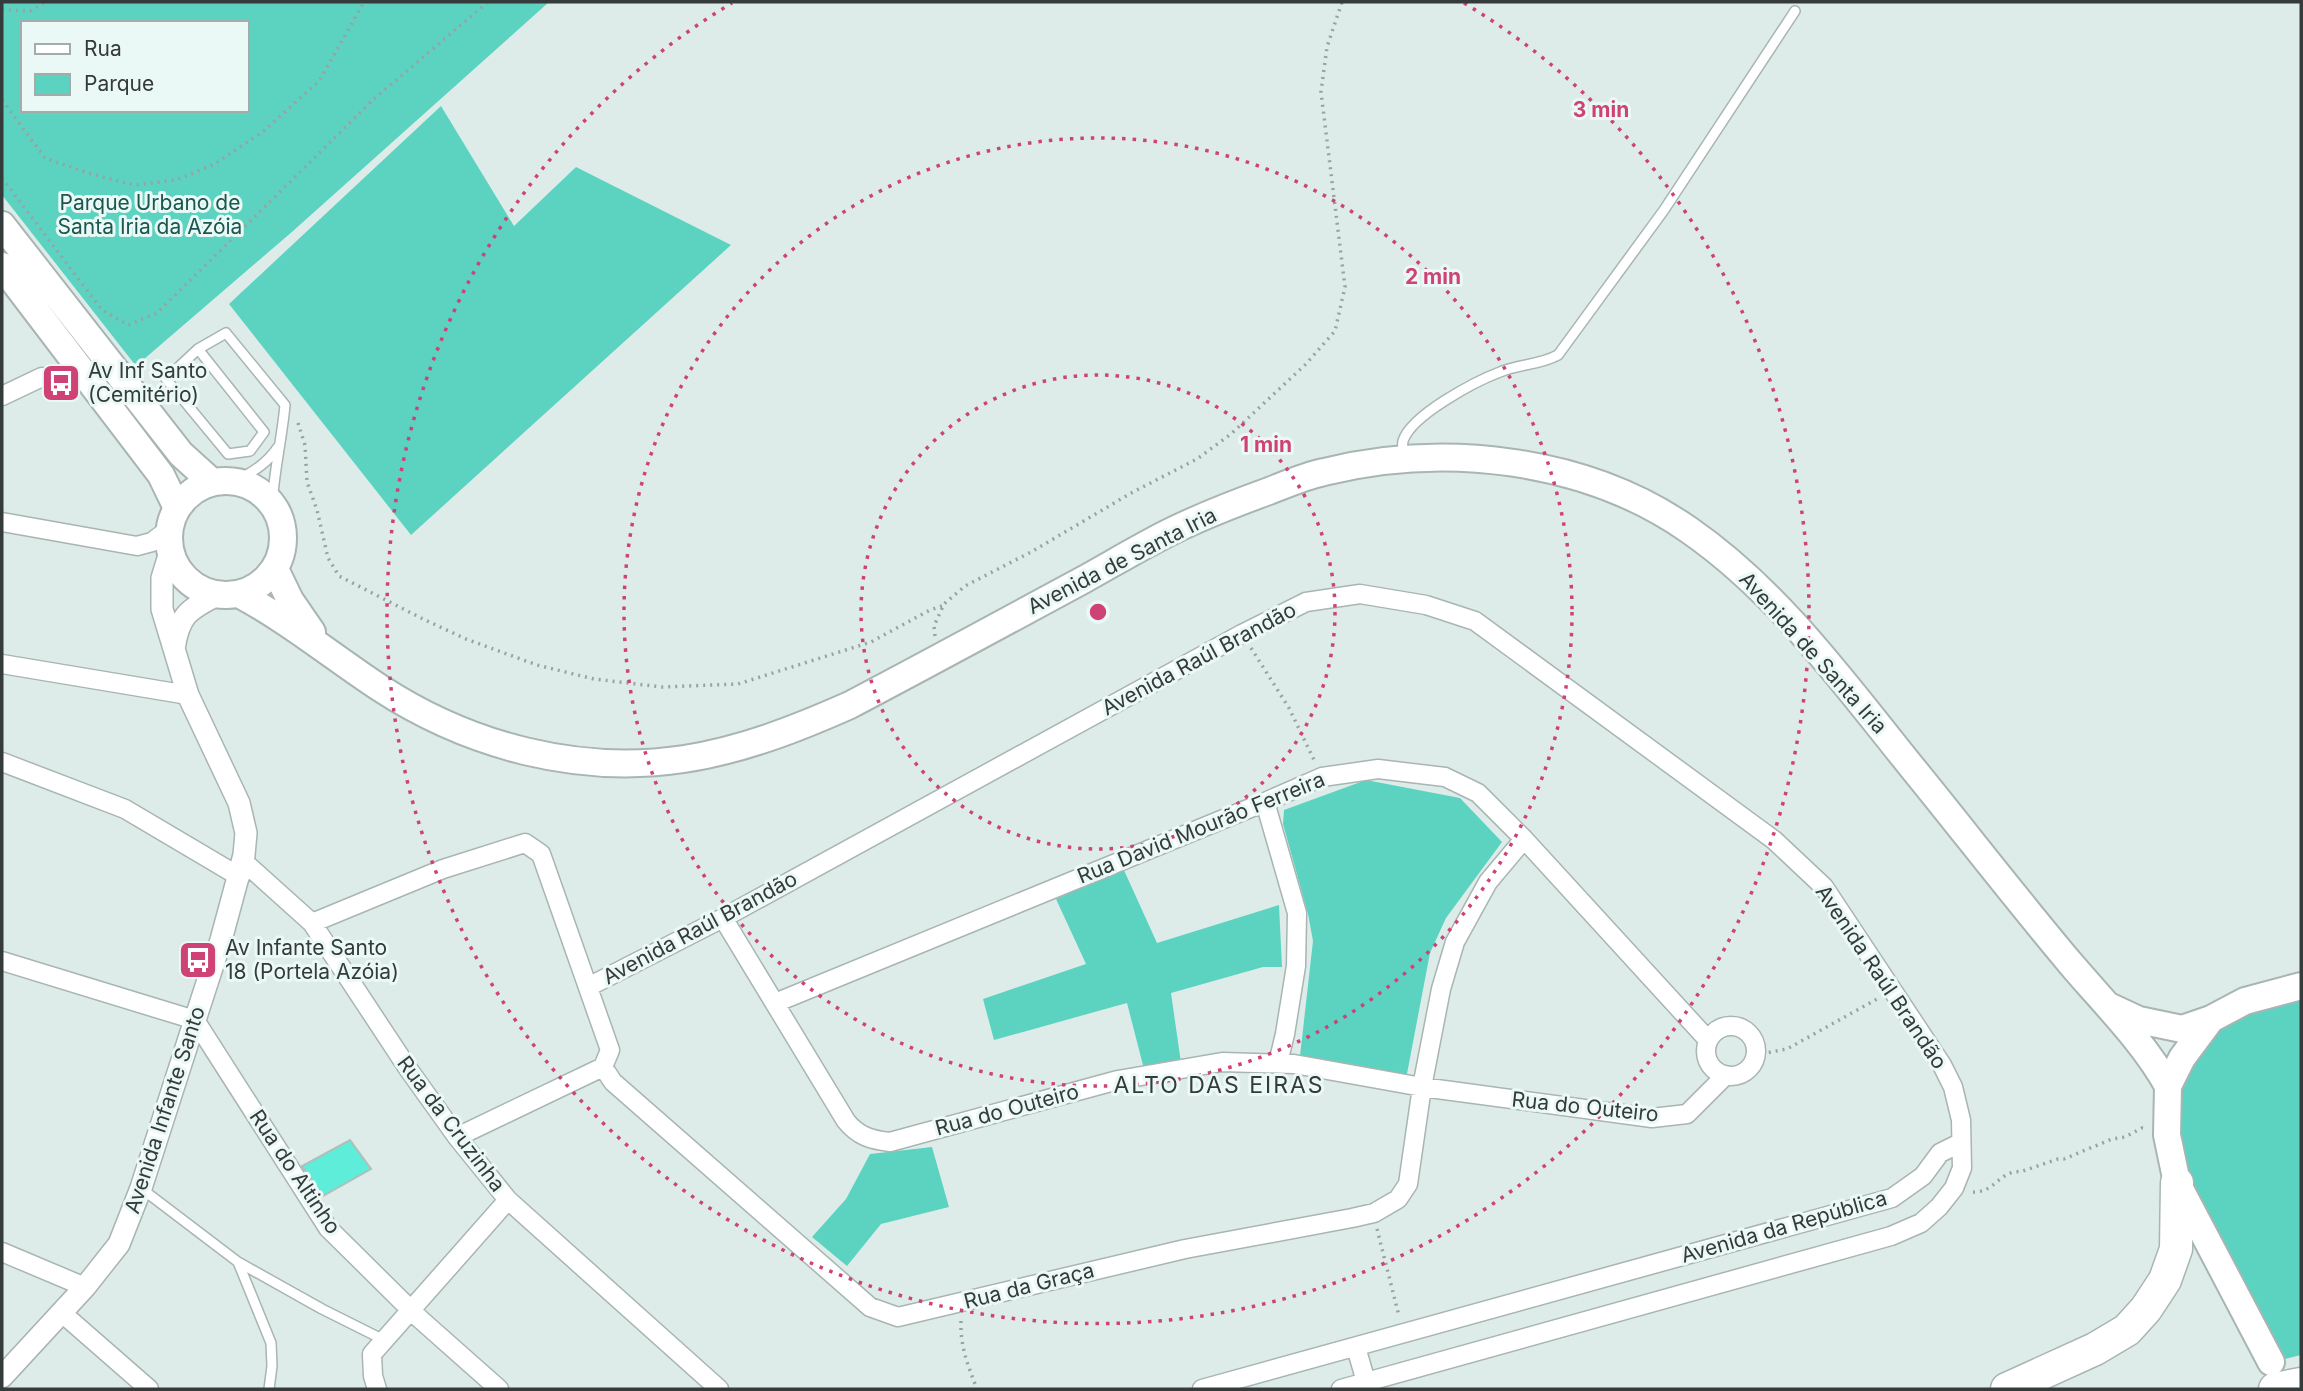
<svg xmlns="http://www.w3.org/2000/svg" width="2303" height="1391" font-family="Inter,sans-serif">
  <rect width="100%" height="100%" fill="#deece9"/>
  <!-- green -->
  <path fill="#5cd3c1" fill-rule="evenodd" d="M2 2H549L293 231 136 366 2 195ZM23 23H247V110H23Z
    M441 106 514 226 576 167 731 245 411 535 229 304Z
    M1366 780 1460 798 1502 842 1446 918 1430 953 1406 1079 1300 1056 1313 941 1308 914 1283 824 1284 810Z
    M1123 868 1157 943 1279 905 1282 967H1263L1171 993 1181 1063 1144 1069 1127 1003 994 1040 983 999 1086 964 1056 899Z
    M2301 995V1355L2281 1360 2188 1179 2177 1135 2181 1092 2199 1055 2224 1026 2264 1005Z
    M932 1147 949 1207 881 1224 847 1266 812 1237 846 1199 870 1154Z"/>
  <!-- building -->
  <path fill="#5dedd8" stroke="#b1bebb" stroke-width="2" d="M350 1140 371 1169 323 1196 302 1166Z"/>
  <g fill="none" stroke-linecap="round" stroke-linejoin="round">
    <!-- service casing -->
    <g stroke="#a8b5b3" stroke-width="12">
      <path id="service" d="M198 349 264 432 250 451 228 454 166 379 198 349 226 333 285 405C282 438 274 471 272 505
        M1403 458C1403 453 1402 446 1403 441 1411 415 1476 381 1500 372 1519 364 1540 365 1558 355L1664 210 1795 11
        M235 482C252 472 267 464 278 447
        M142 1189 238 1262 271 1343 272 1366 269 1389
        M238 1262 322 1309 384 1340"/>
    </g>
    <!-- minor casing -->
    <g stroke="#a8b5b3" stroke-width="21">
      <path id="minor" d="M2 396 42 377
        M2 522 137 546 152 542 169 529
        M2 664 188 695
        M2 762 125 809 240 877
        M1265 802 1297 913 1296 966 1285 1034 1278 1063
        M243 861 312 923 409 1070 457 1137 508 1200 719 1389
        M723 918 846 1121C858 1136 871 1140 890 1142L1118 1080 1222 1062 1294 1064 1422 1087 1652 1118 1687 1114 1726 1075
        M312 923 443 869 525 843 541 854 610 1050 603 1067 613 1082 870 1307 898 1317 1185 1249 1352 1218 1374 1213 1398 1199 1408 1184 1422 1087 1441 989 1455 942 1488 882 1524 839
        M2 961 195 1020 328 1228 420 1319 499 1389
        M588 987 723 918 1242 634 1306 602 1360 594 1426 605 1475 621 1774 840 1824 887 1942 1065 1953 1087 1961 1120 1962 1168 1954 1188 1939 1207 1921 1223 1891 1236 1341 1389
        M775 1003 1265 802 1322 777 1378 769 1445 777 1478 793 1524 839 1708 1040
        M1706 1051a25 25 0 1 1 50 0a25 25 0 1 1-50 0Z
        M457 1137 603 1067
        M2 1252 85 1287
        M62 1313 149 1389
        M1356 1347 1366 1382
        M377 1389 373 1376 372 1354 508 1200
        M1202 1389 1892 1198 1923 1176 1940 1153 1960 1143"/>
    </g>
    <!-- tertiary casing -->
    <g stroke="#a8b5b3" stroke-width="24">
      <path id="tertiary" d="M174 649C179 615 188 610 217 595
        M2 1377 85 1287 119 1244 141 1188 195 1020 221 940 244 855 246 833 239 803 188 695 162 609V578L170 552"/>
    </g>
    <!-- primary casing -->
    <g stroke="#a8b5b3" stroke-width="30">
      <path id="primary" d="M2 225 181 454 212 482
        M2 266 161 475 177 508
        M169 538a57 57 0 1 1 114 0a57 57 0 1 1-114 0Z
        M275 569 290 600 312 632
        M239 594C289 621 333 657 380 688 469 746 578 775 684 759 742 750 796 729 850 705 928 664 1005 622 1083 580 1112 564 1140 547 1170 532 1202 516 1236 503 1269 491 1287 484 1305 476 1324 472 1444 442 1586 458 1689 530 1780 593 1846 686 1915 771 1967 835 2017 900 2071 964 2104 1003 2143 1041 2168 1086
        M2111 1007 2139 1020 2182 1029 2211 1019
        M2271 1362 2177 1183 2167 1135 2168 1086 2182 1058 2211 1019 2245 1001 2301 986"/>
    </g>
    <!-- motorway casing -->
    <g stroke="#a8b5b3" stroke-width="35">
      <path id="motorway" d="M2007 1389 2095 1349 2127 1330 2146 1309 2165 1280 2176 1249 2177 1183
        M2275 1389 2301 1384"/>
    </g>
    <!-- path -->
    <path stroke="#98a3a1" stroke-width="3.5" stroke-dasharray="2 5" stroke-linecap="butt" d="M2 10 30 11 46 2
      M2 100 45 158 88 173 134 185 176 180 215 164 265 130 319 81 364 2
      M2 178 102 310 128 325 157 313 375 98 488 2
      M298 423 305 445 307 482 317 510 328 558 339 576 421 618 466 639 537 665 594 679 662 687 738 684 871 642 930 610 942 606
      M935 636 934 626 944 604 965 586 1031 552 1133 492 1197 459 1231 434 1306 364 1335 331 1345 287 1321 92 1327 47 1342 2
      M1251 648 1289 708 1314 760
      M1755 1055 1787 1049 1877 999
      M1973 1192C1975 1192 1983 1191 1985 1190 1997 1184 2006 1170 2020 1172L2058 1159H2064L2112 1139 2125 1137 2142 1128 2146 1129
      M1377 1229 1399 1316
      M961 1321C960 1346 968 1366 977 1389"/>
    <!-- service -->
    <use href="#service" stroke="#fff" stroke-width="9"/>
    <!-- minor -->
    <use href="#minor" stroke="#fff" stroke-width="18"/>
    <!-- tertiary -->
    <use href="#tertiary" stroke="#fff" stroke-width="21"/>
    <!-- primary -->
    <use href="#primary" stroke="#fff" stroke-width="26"/>
    <!-- motorway -->
    <use href="#motorway" stroke="#fff" stroke-width="32"/>
  </g>
  <!-- distance rings -->
  <g fill="none" stroke="#ce4275" stroke-width="3.5" stroke-dasharray="3.5 7">
    <circle cx="1098" cy="612" r="237"/>
    <circle cx="1098" cy="612" r="474"/>
    <path d="M1464 3A711 711 0 1 1 732 3"/>
  </g>
  <!-- icons -->
  <defs>
    <g id="bus-square" transform="scale(2.0125)"><rect x="-9" y="-9" width="18" height="18" rx="4" fill="#ce4275" stroke="#ebf9f6"/><path d="M-5-6H5V4H4V6H2V4H-2V6H-4V4H-5ZM-3.5-4V0h7V-4ZM-3.5 1.2v1.5H-2V1.2ZM2 1.2v1.5H3.5V1.2Z" fill="#fff"/></g>
  </defs>
  <g fill-rule="evenodd">
    <use href="#bus-square" x="61" y="383"/>
    <use href="#bus-square" x="198" y="960"/>
  </g>
  <g text-anchor="middle" stroke-width="6" stroke-linejoin="round" paint-order="stroke">
    <!-- park labels -->
    <g font-size="21" fill="#1b574e" stroke="#ebf9f6">
      <text x="150" y="210">Parque Urbano de<tspan x="150" dy="24">Santa Iria da Azóia</tspan></text>
    </g>
    <!-- poi labels -->
    <g font-size="21" fill="#353b3a" stroke="#ebf9f6" text-anchor="start">
      <text x="88" y="378">Av Inf Santo<tspan x="88" dy="24">(Cemitério)</tspan></text>
      <text x="225" y="955">Av Infante Santo<tspan x="225" dy="24">18 (Portela Azóia)</tspan></text>
    </g>
    <!-- street labels -->
    <g font-size="21" fill="#353b3a" stroke="#ebf9f6">
      <text transform="translate(1122 561) rotate(-27)" y="7">Avenida de Santa Iria</text>
      <text transform="translate(1813 653) rotate(48)" y="7">Avenida de Santa Iria</text>
      <text transform="translate(1199 659) rotate(-28)" y="7">Avenida Raúl Brandão</text>
      <text transform="translate(1201 828) rotate(-22)" y="7">Rua David Mourão Ferreira</text>
      <text transform="translate(700 928) rotate(-28)" y="7">Avenida Raúl Brandão</text>
      <text transform="translate(1881 977) rotate(56)" y="7">Avenida Raúl Brandão</text>
      <text transform="translate(1585 1107) rotate(6)" y="7">Rua do Outeiro</text>
      <text transform="translate(165 1110) rotate(-72)" y="7">Avenida Infante Santo</text>
      <text transform="translate(1007 1110) rotate(-15)" y="7">Rua do Outeiro</text>
      <text transform="translate(451 1124) rotate(53)" y="7">Rua da Cruzinha</text>
      <text transform="translate(295 1172) rotate(56)" y="7">Rua do Altinho</text>
      <text transform="translate(1784 1227) rotate(-16)" y="7">Avenida da República</text>
      <text transform="translate(1029 1286) rotate(-14)" y="7">Rua da Graça</text>
    </g>
    <!-- neighbourhood labels -->
    <g font-size="23" letter-spacing="2" fill="#353b3a" stroke="#ebf9f6">
      <text x="1219" y="1093">ALTO DAS EIRAS</text>
    </g>
  </g>
  <circle cx="1098" cy="612" r="10" fill="#ce4275" stroke="#ebf9f6" stroke-width="3.5"/>
  <g font-size="21" text-anchor="middle" font-weight="bold" fill="#ce4275" stroke="#ebf9f6" stroke-width="6" stroke-linejoin="round" paint-order="stroke">
    <text x="1601" y="117">3 min</text>
    <text x="1433" y="284">2 min</text>
    <text x="1266" y="452">1 min</text>
  </g>
  <!-- border -->
  <rect width="2303" height="1391" fill="none" stroke="#353b3a" stroke-width="7"/>
  <!-- legend -->
  <rect x="21" y="21" width="228" height="91" fill="#ebf9f6" stroke="#a2adab" stroke-width="2"/>
  <rect x="35" y="44" width="35" height="10" fill="#ffffff" stroke="#a2adab" stroke-width="2"/>
  <text x="84" y="56" font-size="21" fill="#353b3a">Rua</text>
  <rect x="35" y="74" width="35" height="21" fill="#5cd3c1" stroke="#a2adab" stroke-width="2"/>
  <text x="84" y="91" font-size="21" fill="#353b3a">Parque</text>
</svg>
